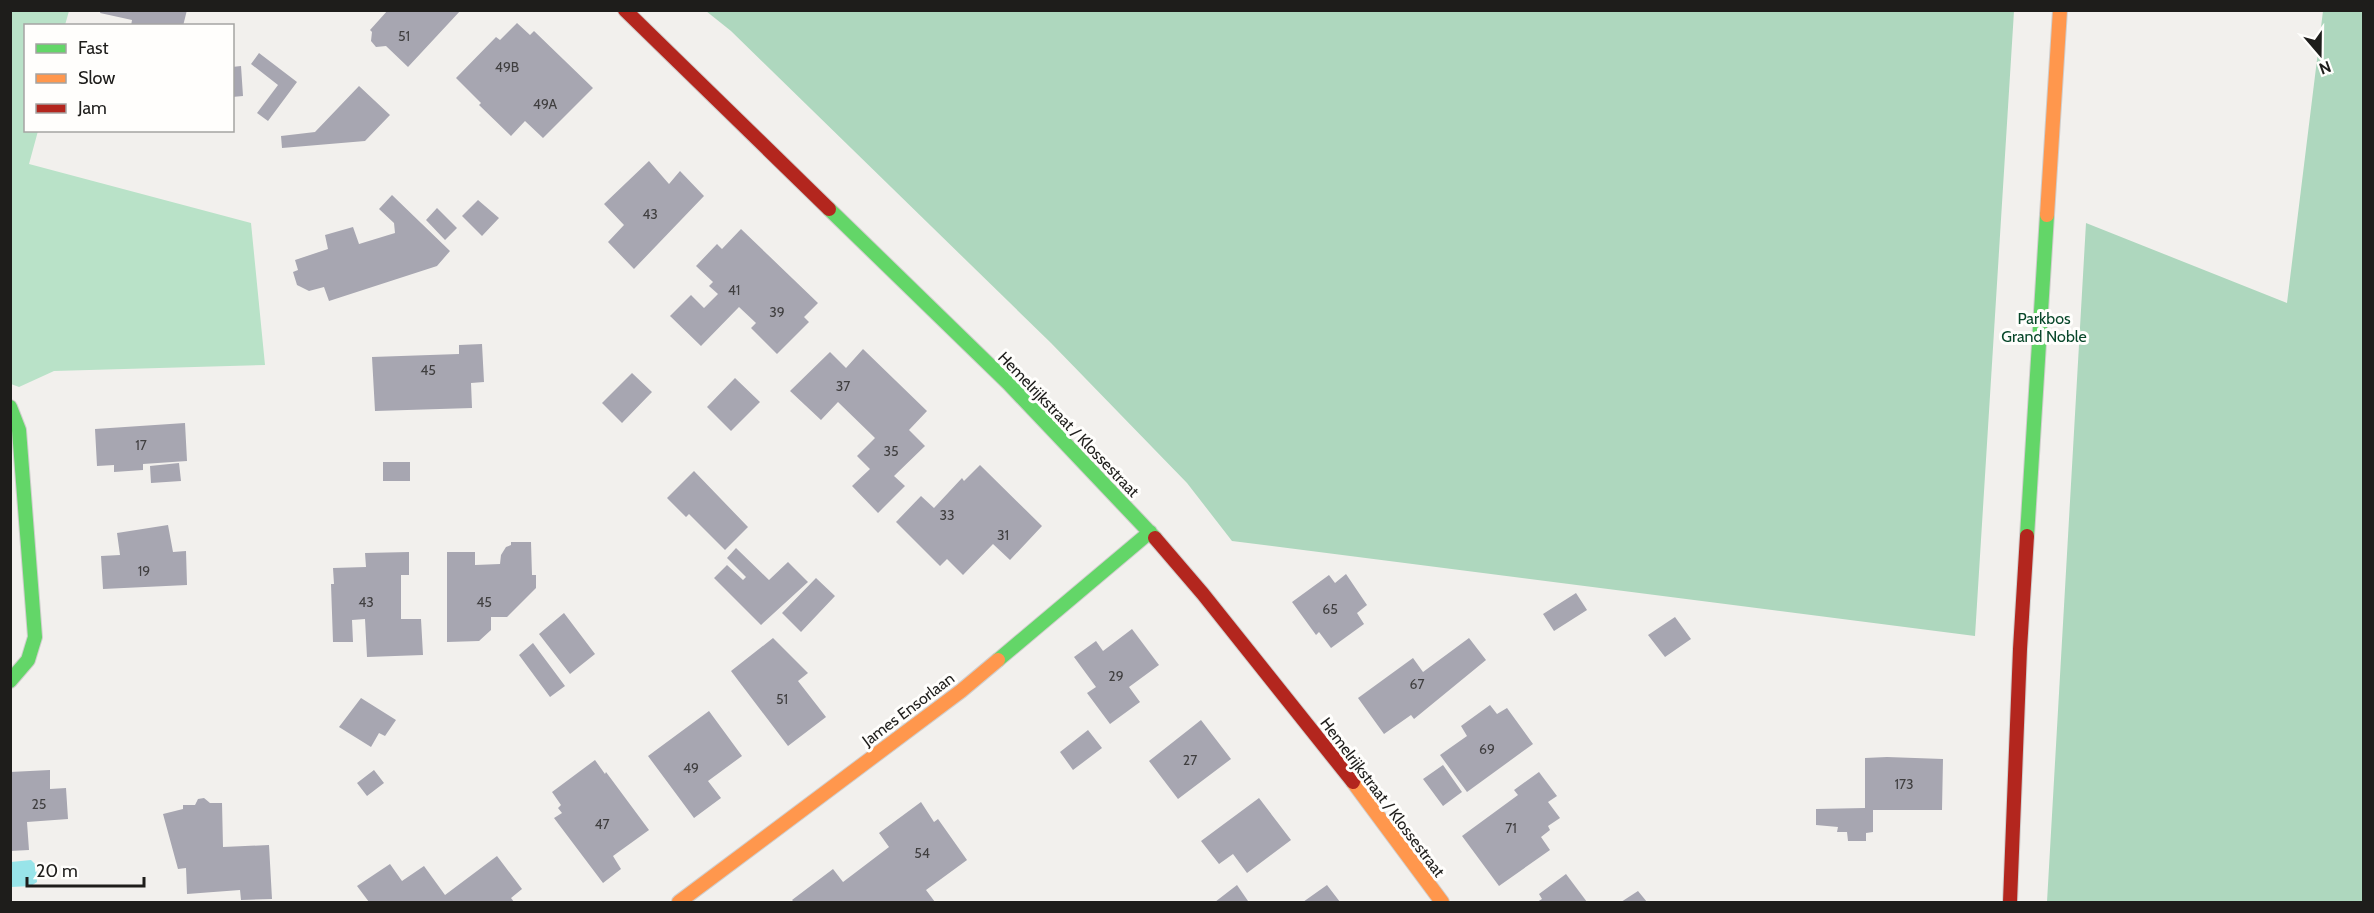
<svg xmlns="http://www.w3.org/2000/svg" width="2374" height="913" font-family="Cabin,sans-serif">
  <rect width="100%" height="100%" fill="#f2f0ed"/>
  <!-- green -->
  <path fill="#b9e2c8" d="M10 11H69L65 25 26 26V130L38 131 29 164 251 223 265 365 54 371 19 387 11 384Z"/>
  <!-- forest -->
  <path fill="#aed7be" d="M706 11H2014L1975 636 1232 541 1187 483 1051 343 731 31Z
    M2323 11H2364L2363 902H2047L2086 223 2287 303Z"/>
  <!-- water -->
  <path fill="#98e4e9" d="M31 860 36 865 37 882 31 886 11 887V862Z"/>
  <!-- building -->
  <path fill="#a7a6b1" d="M101 10H187L183 26H131L132 20 100 13Z
    M388 10H461L408 67 386 46 376 47 371 41 372 32 370 30Z
    M517 23 530 35 534 31 593 88 543 138 525 121 511 136 479 105 481 103 456 78 496 37 500 40Z
    M259 53 297 82 268 121 257 113 278 85 251 64Z
    M241 66 243 96 232 97V67Z
    M359 86 390 115 365 141 282 148 281 136 315 132Z
    M649 161 669 184 680 171 704 196 634 269 608 242 624 225 604 204Z
    M392 195 450 251 437 266 329 301 324 287 309 291 297 285 293 272 298 270 295 260 328 249 325 235 353 227 359 244 395 233 394 223 379 209Z
    M478 200 499 218 482 236 462 216Z
    M437 208 457 228 445 240 426 220Z
    M741 229 818 303 804 317 809 322 777 354 751 328 756 323 739 307 701 346 670 316 691 295 704 308 718 294 709 286 713 282 696 266 717 244 722 249Z
    M482 344 484 382 471 383 472 408 375 411 372 357 459 354V345Z
    M863 349 927 411 909 430 925 446 894 476 905 486 878 513 852 486 870 469 857 456 875 438 838 402 821 420 790 391 830 352 846 368Z
    M632 373 652 392 622 423 602 403Z
    M735 378 760 402 731 431 707 407Z
    M185 423 187 461 143 464V470L114 472V465L97 466 95 429Z
    M383 462H410V481H383Z
    M179 463 181 481 151 483 150 466Z
    M980 465 1042 526 1010 560 993 544 963 575 947 559 940 566 896 522 921 496 934 508 962 478 964 481Z
    M694 471 748 527 725 550 689 514 686 517 667 498Z
    M168 525 173 552 186 551 187 585 103 589 101 556 120 555 117 533Z
    M511 542H531L532 575H536V588L507 617H491V630L479 641 447 642V552H475V565L500 564 501 555 506 547 511 545Z
    M736 548 769 580 788 562 808 582 761 625 714 578 727 565 743 580 746 577 727 558Z
    M409 552V575H401V619H421L423 655 367 657 365 619 352 620 353 642H333L331 584H334L333 568 366 567 365 553Z
    M1346 574 1367 605 1357 613 1364 624 1331 648 1319 632 1316 635 1292 602 1329 575 1335 583Z
    M816 578 835 596 801 632 782 613Z
    M1576 593 1587 610 1554 631 1543 614Z
    M564 613 595 654 570 674 539 634Z
    M1675 617 1691 639 1665 657 1648 635Z
    M1132 629 1159 665 1129 687 1140 702 1110 724 1087 693 1096 687 1074 657 1096 641 1103 651Z
    M773 638 808 673 798 681 826 717 788 746 731 671Z
    M1469 638 1486 660 1414 719 1411 715 1384 734 1358 698 1413 658 1423 672Z
    M533 643 565 686 550 697 519 655Z
    M361 698 396 720 385 736 379 733 371 747 339 727Z
    M1490 705 1497 714 1507 708 1533 744 1467 792 1440 755 1467 736 1461 726Z
    M709 711 742 756 708 781 721 798 694 818 648 756Z
    M1201 720 1231 759 1178 799 1149 761Z
    M1088 730 1102 748 1073 770 1060 752Z
    M1887 757 1943 759 1942 810H1873V832L1866 833V841H1848L1847 832H1837L1838 827 1816 825V809L1865 808V758Z
    M595 760 605 774 606 772 649 830 613 856 621 869 603 883 554 818 562 813 558 808 561 805 552 792Z
    M1443 765 1462 792 1443 806 1423 779Z
    M50 770V789L66 788 68 819 27 822 29 850 10 851V772Z
    M374 770 384 783 367 796 357 783Z
    M1539 772 1557 796 1548 802 1560 818 1548 826 1550 830 1541 837 1550 850 1499 886 1462 836 1518 795 1514 790Z
    M204 798 210 803H222L223 847 269 845 272 899 241 900 240 890 187 894 186 868 178 869 163 814 183 809V805H195L198 799Z
    M1259 798 1291 840 1247 873 1233 854 1219 864 1201 841Z
    M921 802 934 822 938 819 967 860 926 890 935 902H794L792 900 833 869 843 882 889 847 879 833Z
    M497 856 522 889 511 898 514 902H369L357 886 390 864 402 881 424 866 445 895Z
    M1566 874 1587 902H1537L1542 899 1539 894Z
    M1237 885 1248 901 1246 902H1215Z
    M1327 885 1340 902H1303Z
    M1638 891 1647 902H1621Z"/>
  <g fill="none" stroke-linecap="round" stroke-linejoin="round">
    <!-- fast casing -->
    <g stroke="#d0cecd" stroke-width="16">
      <path id="fast" d="M829 209 1008 383 1155 538
        M10 407 19 430 35 637 28 660 10 681
        M2027 536 2047 215
        M998 660 1150 532"/>
    </g>
    <!-- slow casing -->
    <g stroke="#d0cecd" stroke-width="16">
      <path id="slow" d="M2047 215 2060 10
        M1353 782 1442 902
        M679 902 961 691 998 660"/>
    </g>
    <!-- jam casing -->
    <g stroke="#d0cecd" stroke-width="16">
      <path id="jam" d="M625 10 829 209
        M1155 538 1203 594 1353 782
        M2010 902 2020 649 2027 536"/>
    </g>
    <!-- fast -->
    <use href="#fast" stroke="#63d668" stroke-width="14"/>
    <!-- slow -->
    <use href="#slow" stroke="#ff974d" stroke-width="14"/>
    <!-- jam -->
    <use href="#jam" stroke="#b3261e" stroke-width="14"/>
  </g>
  <g text-anchor="middle" stroke-width="6" stroke-linejoin="round" paint-order="stroke">
    <!-- number labels -->
    <g font-size="14" fill="#403f40">
      <text x="404" y="41">51</text>
      <text x="507" y="72">49B</text>
      <text x="545" y="109">49A</text>
      <text x="650" y="219">43</text>
      <text x="734" y="295">41</text>
      <text x="777" y="317">39</text>
      <text x="428" y="375">45</text>
      <text x="843" y="391">37</text>
      <text x="141" y="450">17</text>
      <text x="891" y="456">35</text>
      <text x="947" y="520">33</text>
      <text x="1003" y="540">31</text>
      <text x="144" y="576">19</text>
      <text x="366" y="607">43</text>
      <text x="484" y="607">45</text>
      <text x="1330" y="614">65</text>
      <text x="1116" y="681">29</text>
      <text x="1417" y="689">67</text>
      <text x="782" y="704">51</text>
      <text x="1487" y="754">69</text>
      <text x="1190" y="765">27</text>
      <text x="691" y="773">49</text>
      <text x="1904" y="789">173</text>
      <text x="39" y="809">25</text>
      <text x="602" y="829">47</text>
      <text x="1511" y="833">71</text>
      <text x="922" y="858">54</text>
    </g>
    <!-- park labels -->
    <g font-size="16" fill="#08472a" stroke="#fffefc">
      <text x="2044" y="324">Parkbos<tspan x="2044" dy="18">Grand Noble</tspan></text>
    </g>
    <!-- street labels -->
    <g font-size="16" fill="#1e1d1b" stroke="#fffefc">
      <text transform="translate(1069 424) rotate(46)" y="6">Hemelrijkstraat / Klossestraat</text>
      <text transform="translate(908 709) rotate(-37)" y="6">James Ensorlaan</text>
      <text transform="translate(1383 797) rotate(53)" y="6">Hemelrijkstraat / Klossestraat</text>
    </g>
  </g>
  <!-- border -->
  <rect width="2374" height="913" fill="none" stroke="#1e1d1b" stroke-width="24"/>
  <!-- legend -->
  <rect x="24" y="24" width="210" height="108" fill="#fffefc" stroke="#a5a4a2" stroke-width="1.5"/>
  <rect x="36" y="44" width="30" height="9" fill="#63d668" stroke="#a5a4a2" stroke-width="1.5"/>
  <text x="78" y="54" font-size="18" fill="#1e1d1b">Fast</text>
  <rect x="36" y="74" width="30" height="9" fill="#ff974d" stroke="#a5a4a2" stroke-width="1.5"/>
  <text x="78" y="84" font-size="18" fill="#1e1d1b">Slow</text>
  <rect x="36" y="104" width="30" height="9" fill="#b3261e" stroke="#a5a4a2" stroke-width="1.5"/>
  <text x="78" y="114" font-size="18" fill="#1e1d1b">Jam</text>
  <!-- north arrow -->
  <g transform="translate(2320 54) rotate(160)" stroke="#fffefc" stroke-width="4.5" paint-order="stroke">
  <path d="M0-4.5L10 22L0 15L-10 22Z" fill="#1e1d1b"/>
  <text y="-9" font-size="16" font-weight="bold" text-anchor="middle" fill="#1e1d1b">N</text>
  </g>
  <!-- scale -->
  <path d="M27 877v9h117v-9" fill="none" stroke="#1e1d1b" stroke-width="3"/>
  <text x="36" y="877" font-size="18" fill="#1e1d1b" stroke="#fffefc" stroke-width="4.5" paint-order="stroke">20 m</text>
</svg>
